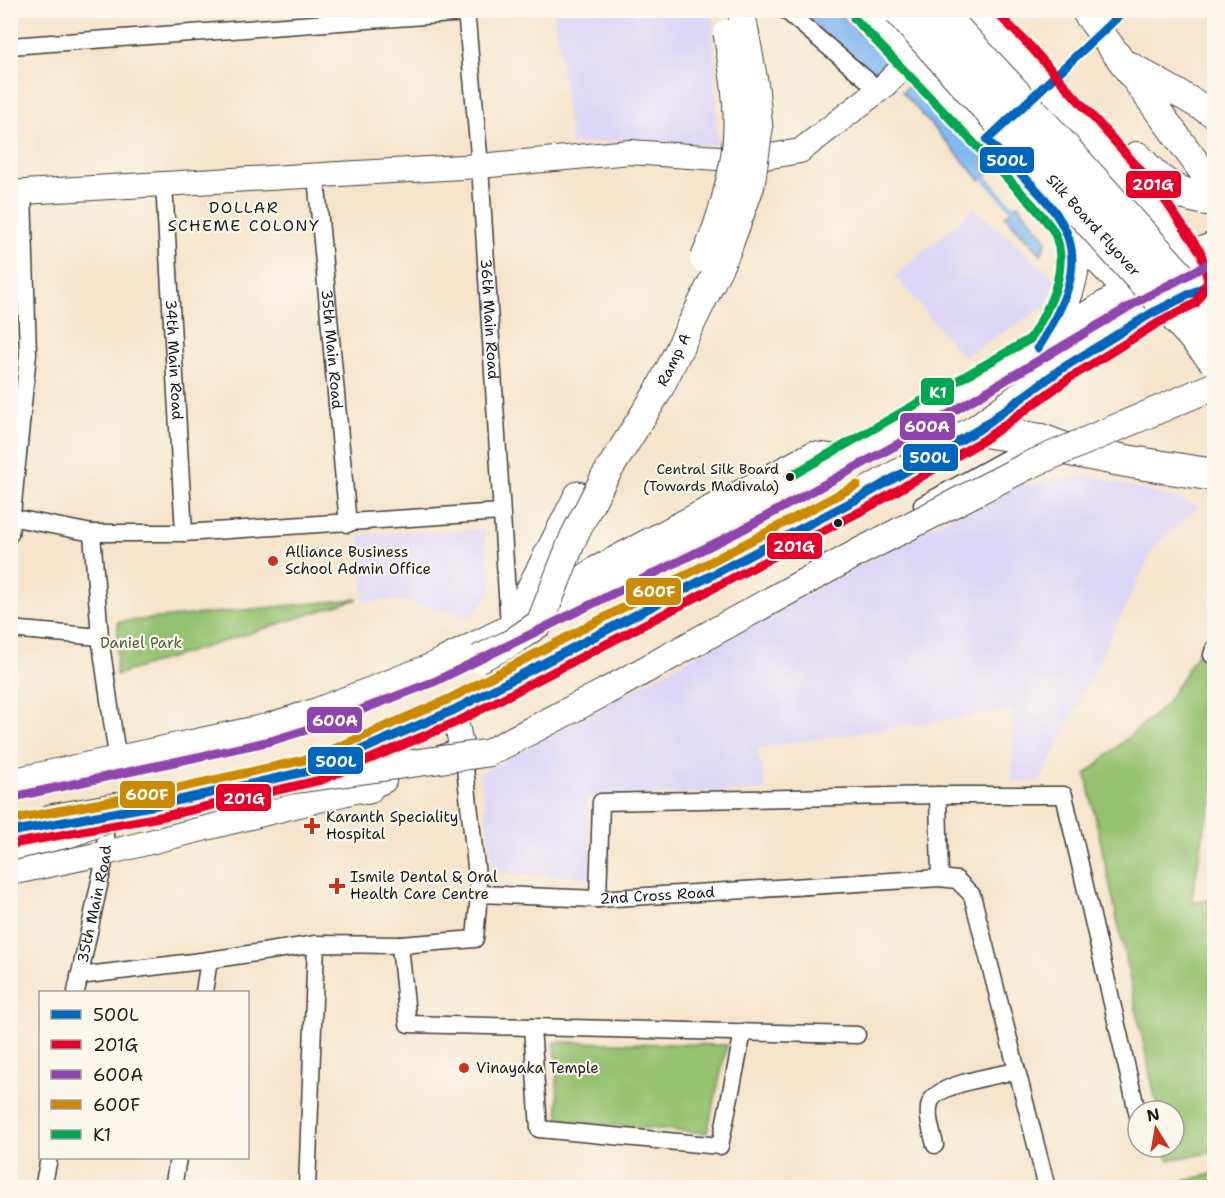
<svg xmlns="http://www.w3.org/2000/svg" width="1225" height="1198" font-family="'Shantell Sans',sans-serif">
  <rect width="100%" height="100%" fill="#fbf7ec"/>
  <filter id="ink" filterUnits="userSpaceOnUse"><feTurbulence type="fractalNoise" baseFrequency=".0167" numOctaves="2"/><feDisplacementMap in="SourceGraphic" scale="12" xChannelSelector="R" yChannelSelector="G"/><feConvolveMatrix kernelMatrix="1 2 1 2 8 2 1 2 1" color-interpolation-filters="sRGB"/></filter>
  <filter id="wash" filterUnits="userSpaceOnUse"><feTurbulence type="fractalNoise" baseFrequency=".008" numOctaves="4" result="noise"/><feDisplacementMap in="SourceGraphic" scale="24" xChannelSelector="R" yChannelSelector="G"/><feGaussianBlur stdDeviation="1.35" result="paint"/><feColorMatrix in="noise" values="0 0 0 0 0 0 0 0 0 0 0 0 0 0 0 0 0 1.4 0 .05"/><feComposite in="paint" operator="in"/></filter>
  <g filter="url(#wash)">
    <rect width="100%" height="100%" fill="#f6e4cc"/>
    <!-- built -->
    <path fill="#dcd6f6" d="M554 11H713L717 146 627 140 571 144Z
      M974 208 1054 277V291L1050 304 963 357 895 276Z
      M1089 475 1200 506 1155 546 1040 782H1012L1013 710 757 748 766 790 586 797 592 878 494 872 480 773 1004 487Z
      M484 529 493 589 471 617 395 600 364 602 360 535Z"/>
    <!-- green -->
    <path fill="#95c16f" stroke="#586e46" stroke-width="1.5" d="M358 599 116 675 118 622Z
      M1214 627V796L1205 825 1191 903 1209 900 1214 975V1152L1168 1160 1165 1147H1174V1111H1158L1086 774 1165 705Z
      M555 1042 727 1045 707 1133 559 1121Z
      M1214 1173V1187H1161Z"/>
    <!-- water -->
    <path fill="#82b7f0" stroke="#4f6a86" stroke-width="1.5" d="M799 11H836L893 65 870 78Z
      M917 78 996 167 980 180 902 92Z
      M1018 204 1047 240 1041 254 1005 216Z"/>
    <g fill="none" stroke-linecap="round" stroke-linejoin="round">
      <!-- stream -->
      <path stroke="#82b7f0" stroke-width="5" d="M979 172 1016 212"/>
    </g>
  </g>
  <g filter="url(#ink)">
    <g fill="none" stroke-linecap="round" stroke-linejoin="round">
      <!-- street casing -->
      <g stroke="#3d3a36" stroke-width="19">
        <g id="street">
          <path id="s1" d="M466 10 480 166 509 626"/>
          <path d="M785 10 879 90"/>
          <path d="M10 46 466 13"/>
          <path id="s2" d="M316 176 348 524"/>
          <path id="s3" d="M164 184 184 533"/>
          <path d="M922 505 1036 442"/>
          <path d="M10 517 92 533H184L501 512"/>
          <path d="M92 533 100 637 118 763"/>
          <path d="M10 534 28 354 23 192"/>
          <path d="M10 629 100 637"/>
          <path d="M1212 655 1214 649"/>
          <path d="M463 750 479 894"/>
          <path d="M938 795 940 878"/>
          <path d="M598 899 601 802 938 795H1064L1138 1116"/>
          <path d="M400 945 408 1024 857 1035"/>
          <path id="s4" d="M79 976 209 960 316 944 400 945 475 939 479 894 598 899 940 878 957 880 972 895 1047 1188"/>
          <path id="s5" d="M76 992 106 853 104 814"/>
          <path d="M204 992 209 960"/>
          <path d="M532 1027 539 1129 720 1146 743 1032"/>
          <path d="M935 1145C932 1132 926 1116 930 1103 936 1084 998 1075 1017 1071"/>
          <path d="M43 1188 49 1158"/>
          <path d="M173 1188 178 1158"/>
          <path d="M307 1188 316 944"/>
        </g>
      </g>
      <!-- secondary casing -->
      <g stroke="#3d3a36" stroke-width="26">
        <path id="secondary" d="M10 195 23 192 480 166 630 152 748 160 800 151 884 86 910 60
          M557 596 595 569 812 454 848 458
          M438 759 462 750 454 710
          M10 873 106 853 367 788 384 781"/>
      </g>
      <!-- primary casing -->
      <g stroke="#3d3a36" stroke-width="29">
        <path id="primary" d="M1084 10 1214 187
          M1129 65 1214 114
          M509 630 578 495
          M51 818 131 804"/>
      </g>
      <!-- highway casing -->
      <g stroke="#3d3a36" stroke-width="34">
        <path id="highway" d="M863 10 1145 306
          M977 10 1019 52 1149 198 1190 259 1196 277
          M1137 158C1162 187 1177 195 1214 200
          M1040 344C1062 312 1089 258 1061 221
          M978 430 1041 440 1065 449 1126 461 1214 475
          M296 774 317 769 454 710 863 496 978 430 1061 369 1152 313 1214 282
          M10 785 267 730 315 715 431 670 730 522 894 432 1131 292 1190 259 1214 248
          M367 788 384 743
          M10 832 74 820"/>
      </g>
      <!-- street -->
      <use href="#street" stroke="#fff" stroke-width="16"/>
      <!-- secondary -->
      <use href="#secondary" stroke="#fff" stroke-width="24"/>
      <!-- primary -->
      <use href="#primary" stroke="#fff" stroke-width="27"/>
      <!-- highway -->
      <use href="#highway" stroke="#fff" stroke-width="32"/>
      <!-- primary-bridge casing -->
      <g stroke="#3d3a36" stroke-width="29" stroke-linecap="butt">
        <g id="primary-bridge">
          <path d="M704 259C720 224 736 168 737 130 738 97 732 65 727 33"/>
          <path id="s6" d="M478 659 511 643 540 623 574 536 604 478 659 390 727 251 751 185 759 129 755 87 741 10"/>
          <path d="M10 847 71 833 168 797 488 753 605 692 859 552 1027 466 1214 386"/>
        </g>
      </g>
      <!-- highway-bridge casing -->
      <g stroke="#3d3a36" stroke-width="34" stroke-linecap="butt">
        <g id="highway-bridge">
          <path id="s7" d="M899 10 1214 359"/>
          <path d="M937 10 1019 98 1214 315"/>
        </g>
      </g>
      <!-- primary-bridge -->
      <use href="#primary-bridge" stroke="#fff" stroke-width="27"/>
      <!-- highway-bridge -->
      <use href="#highway-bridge" stroke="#fff" stroke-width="32"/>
      <!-- bus-1 casing -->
      <g stroke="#fbf7ec" stroke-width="14">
        <path id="bus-1" d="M1038 348C1106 241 1063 217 987 140L1125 10
          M10 832 162 804 317 769 454 710 863 496 978 430 1061 369 1152 313 1214 282"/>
      </g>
      <!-- bus-2 casing -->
      <g stroke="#fbf7ec" stroke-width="14">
        <path id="bus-2" d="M12 844 165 816 321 780 459 721 869 507 984 440 1068 379 1158 323 1196 303 1208 281 1201 253 1158 190 1028 44 994 10"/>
      </g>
      <!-- bus-3 casing -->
      <g stroke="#fbf7ec" stroke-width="14">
        <path id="bus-3" d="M13 797 271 741 319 726 436 681 736 533 900 443 1137 302 1214 261"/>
      </g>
      <!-- bus-4 casing -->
      <g stroke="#fbf7ec" stroke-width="14">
        <path id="bus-4" d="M10 820 160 792 313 758 449 699 857 485"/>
      </g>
      <!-- bus-5 casing -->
      <g stroke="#fbf7ec" stroke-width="14">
        <path id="bus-5" d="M789 477 1030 339C1049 309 1070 270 1055 234 1050 223 1039 213 1032 204L854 18"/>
      </g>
      <!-- bus-1 -->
      <use href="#bus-1" stroke="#0065bd" stroke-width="9"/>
      <!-- bus-2 -->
      <use href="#bus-2" stroke="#e4002b" stroke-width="9"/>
      <!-- bus-3 -->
      <use href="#bus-3" stroke="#8e44ad" stroke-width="9"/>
      <!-- bus-4 -->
      <use href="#bus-4" stroke="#cb8a06" stroke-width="9"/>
      <!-- bus-5 -->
      <use href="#bus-5" stroke="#00a651" stroke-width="9"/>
    </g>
  </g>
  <!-- markers -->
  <g fill="#1c1c1c" stroke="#fbf7ec" stroke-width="2">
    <circle cx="790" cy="477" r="5"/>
    <circle cx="838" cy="523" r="5"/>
  </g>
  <g fill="#c8321e" stroke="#fbf7ec" stroke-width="2">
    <circle cx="273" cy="561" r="6"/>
    <path d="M309 817h6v6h6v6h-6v6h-6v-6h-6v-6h6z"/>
    <path d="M334 877h6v6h6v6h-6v6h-6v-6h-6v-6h6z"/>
    <circle cx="464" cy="1068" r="6"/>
  </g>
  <g text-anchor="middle" stroke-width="4.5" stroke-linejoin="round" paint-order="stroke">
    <!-- bus labels -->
    <g font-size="14" fill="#1c1c1c" stroke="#fbf7ec" text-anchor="end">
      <text x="779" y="474">Central Silk Board<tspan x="779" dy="17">(Towards Madivala)</tspan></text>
    </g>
    <!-- street labels -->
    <g font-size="15" fill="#1c1c1c" stroke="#fbf7ec">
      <text dy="5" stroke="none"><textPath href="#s7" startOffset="290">Silk Board Flyover</textPath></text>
      <text dy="5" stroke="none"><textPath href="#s1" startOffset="310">36th Main Road</textPath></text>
      <text dy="5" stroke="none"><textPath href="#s2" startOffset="174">35th Main Road</textPath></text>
      <text dy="5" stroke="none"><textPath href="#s3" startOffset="176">34th Main Road</textPath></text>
      <text dy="5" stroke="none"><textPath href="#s6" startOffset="368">Ramp A</textPath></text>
      <text dy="5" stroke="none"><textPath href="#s4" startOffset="622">2nd Cross Road</textPath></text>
      <text dy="5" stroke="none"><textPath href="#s5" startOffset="90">35th Main Road</textPath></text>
    </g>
    <!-- poi labels -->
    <g font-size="15" fill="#1c1c1c" stroke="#fbf7ec" text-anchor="start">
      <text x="285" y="557">Alliance Business<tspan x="285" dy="17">School Admin Office</tspan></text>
      <text x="326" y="822">Karanth Speciality<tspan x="326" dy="17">Hospital</tspan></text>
      <text x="350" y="882">Ismile Dental &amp; Oral<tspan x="350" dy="17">Health Care Centre</tspan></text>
      <text x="476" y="1073">Vinayaka Temple</text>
    </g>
    <!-- park labels -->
    <g font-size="15" fill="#4c5e3d" stroke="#fbf7ec">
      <text x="141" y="648">Daniel Park</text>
    </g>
    <!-- neighbourhood labels -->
    <g font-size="16" letter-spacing="1.5" fill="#1c1c1c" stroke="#fbf7ec">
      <text x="244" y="213">DOLLAR<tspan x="244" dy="18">SCHEME COLONY</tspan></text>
    </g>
  </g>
  <g stroke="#fbf7ec" stroke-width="2">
    <rect x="979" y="146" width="56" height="28" rx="6" fill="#0065bd"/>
    <rect x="1125" y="170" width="57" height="29" rx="6" fill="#e4002b"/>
    <rect x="920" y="377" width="35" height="29" rx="6" fill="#00a651"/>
    <rect x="899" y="412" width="57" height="29" rx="6" fill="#8e44ad"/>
    <rect x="902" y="443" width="57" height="29" rx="6" fill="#0065bd"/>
    <rect x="766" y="532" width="57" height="28" rx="6" fill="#e4002b"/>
    <rect x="625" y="577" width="57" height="29" rx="6" fill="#cb8a06"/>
    <rect x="306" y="706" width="57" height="28" rx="6" fill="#8e44ad"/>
    <rect x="307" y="746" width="57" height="29" rx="6" fill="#0065bd"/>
    <rect x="119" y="780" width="57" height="29" rx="6" fill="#cb8a06"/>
    <rect x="215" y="783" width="57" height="29" rx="6" fill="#e4002b"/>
  </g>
  <g font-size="16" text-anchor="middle" font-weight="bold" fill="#fff">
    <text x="1007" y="166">500L</text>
    <text x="1153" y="190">201G</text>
    <text x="938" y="398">K1</text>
    <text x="927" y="432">600A</text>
    <text x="930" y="463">500L</text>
    <text x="794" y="552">201G</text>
    <text x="654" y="597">600F</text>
    <text x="335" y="726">600A</text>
    <text x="336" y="767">500L</text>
    <text x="147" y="800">600F</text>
    <text x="244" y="804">201G</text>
  </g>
  <!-- margin -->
  <rect width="1225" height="1198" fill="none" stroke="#fbf7ec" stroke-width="36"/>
  <!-- legend -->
  <rect x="39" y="991" width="210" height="168" fill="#fbf7ec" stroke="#a29f99" stroke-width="1.5"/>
  <rect x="51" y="1010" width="30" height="9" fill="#0065bd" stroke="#a29f99" stroke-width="1.5"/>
  <text x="93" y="1021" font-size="18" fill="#1c1c1c">500L</text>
  <rect x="51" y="1040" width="30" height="9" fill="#e4002b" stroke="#a29f99" stroke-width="1.5"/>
  <text x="93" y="1051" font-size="18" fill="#1c1c1c">201G</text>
  <rect x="51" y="1070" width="30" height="9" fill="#8e44ad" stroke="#a29f99" stroke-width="1.5"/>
  <text x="93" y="1081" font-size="18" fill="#1c1c1c">600A</text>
  <rect x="51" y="1100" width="30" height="9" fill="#cb8a06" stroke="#a29f99" stroke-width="1.5"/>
  <text x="93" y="1111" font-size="18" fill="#1c1c1c">600F</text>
  <rect x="51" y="1130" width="30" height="9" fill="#00a651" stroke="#a29f99" stroke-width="1.5"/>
  <text x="93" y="1141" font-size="18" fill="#1c1c1c">K1</text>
  <!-- north arrow -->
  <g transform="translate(1156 1129) rotate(349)"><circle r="28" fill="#fbf7ec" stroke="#a29f99" stroke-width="1.5"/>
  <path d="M0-4.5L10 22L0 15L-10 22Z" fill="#c8321e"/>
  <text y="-9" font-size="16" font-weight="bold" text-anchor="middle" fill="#1c1c1c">N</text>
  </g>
</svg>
